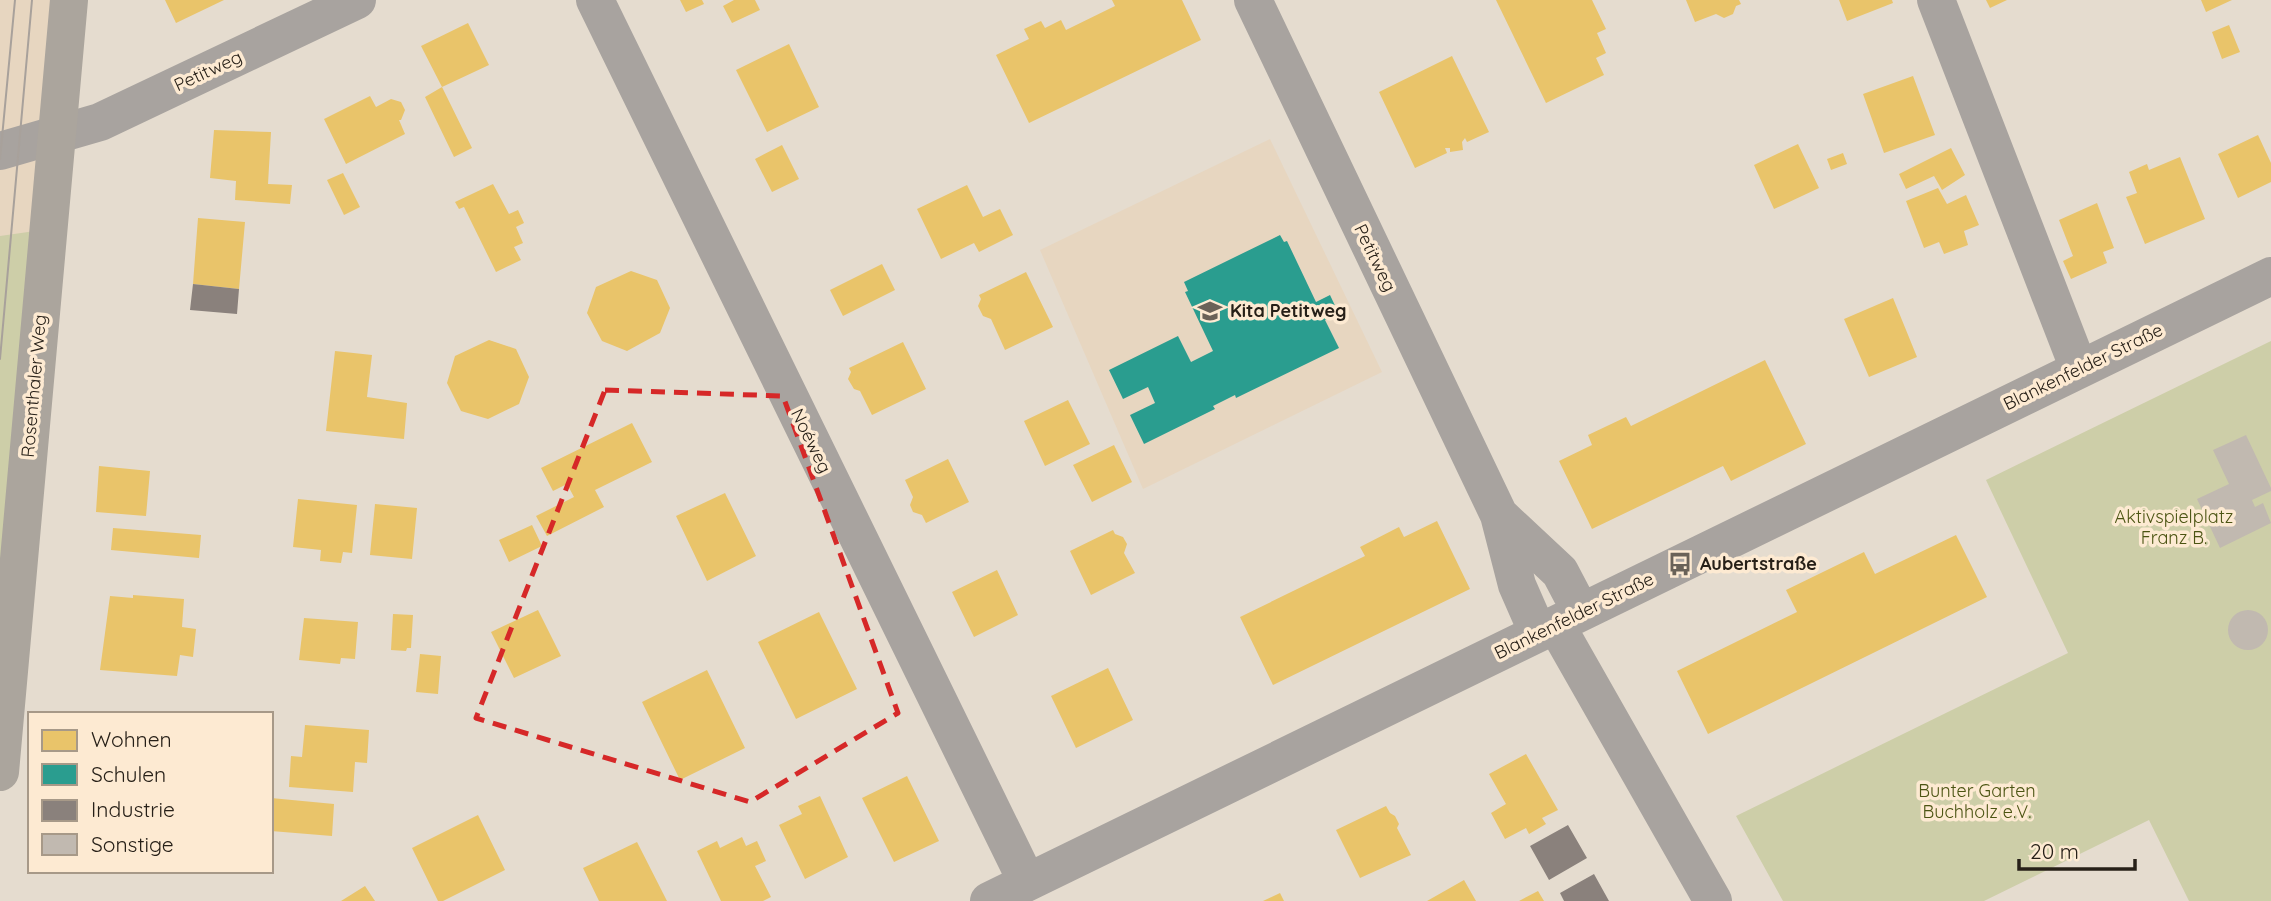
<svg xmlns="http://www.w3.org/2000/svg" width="2271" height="901" font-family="Quicksand,sans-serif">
  <rect width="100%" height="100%" fill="#e5dccf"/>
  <!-- built -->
  <path fill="#e7d6c0" d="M0 0H56L0 619Z
    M1270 139 1382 372 1143 489 1040 250Z"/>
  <!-- green -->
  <path fill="#cdcea8" d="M35 231 0 619V236Z
    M2271 341V901H2189L2149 820 1984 901H1783L1736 816 2068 653 1986 480Z"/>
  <!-- homes -->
  <path fill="#e9c46a" d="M165 0H224L176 23Z
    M680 0H702L704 4 686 12Z
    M734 0H755L760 10 732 23 723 6Z
    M1112 0H1182L1201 40 1029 123 996 55 1029 39 1024 29 1041 21 1045 28 1061 20 1066 30 1115 6Z
    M1496 0H1592L1606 29 1597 33 1606 53 1596 58 1604 75 1546 103Z
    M1686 0H1739L1741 4 1736 6 1733 14 1724 18 1716 14 1695 22Z
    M1839 0H1892L1893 3 1847 21Z
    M1986 0H2007L1990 8Z
    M2201 0H2232L2206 12Z
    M468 23 489 65 442 87 421 46Z
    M2229 25 2240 52 2222 59 2212 32Z
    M789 44 819 107 767 132 736 70Z
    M1452 56 1489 132 1467 142 1465 138 1462 142 1463 150 1450 152V148H1445L1447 153 1415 168 1379 92Z
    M1913 76 1935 135 1884 153 1863 94Z
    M442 87 472 148 454 157 425 97Z
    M370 96 376 107 391 99 401 102 405 110 401 120H399L405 134 346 164 324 119Z
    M214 130 271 132 268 184 292 185 290 204 235 200 236 181 210 178Z
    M2258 135 2271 163V182L2238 198 2218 154Z
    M1798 144 1819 188 1774 209 1754 165Z
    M782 145 799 179 772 192 755 159Z
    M1951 148 1965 175 1942 190 1934 176 1906 189 1899 174Z
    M1843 153 1847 164 1831 170 1827 159Z
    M2180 157 2205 219 2145 244 2126 197 2137 193 2129 172 2147 164 2149 170Z
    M343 173 360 207 344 215 327 180Z
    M493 184 509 214 518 210 524 223 516 227 523 243 514 247 521 260 496 272 464 207 459 209 455 202Z
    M967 185 983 217 1000 209 1013 235 979 252 974 243 941 259 917 209Z
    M1938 188 1947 204 1966 195 1979 225 1964 231 1968 245 1944 254 1939 242 1924 248 1906 201Z
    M2097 203 2114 248 2103 252 2107 263 2071 279 2063 261 2073 256 2059 220Z
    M198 218 245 222 239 289 193 284Z
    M882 264 895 290 843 316 830 290Z
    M631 271 657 280 670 308 660 333 627 351 602 341 587 313 596 287Z
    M1026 272 1053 327 1005 350 991 319 983 316 978 306 981 299 979 295Z
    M1893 298 1917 357 1869 377 1844 319Z
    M489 340 516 349 529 377 519 404 488 419 461 411 447 383 455 356Z
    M903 342 926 389 872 415 860 391 854 389 848 379 851 372 849 368Z
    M335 351 372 355 367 397 407 403 404 439 326 431Z
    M1765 360 1806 444 1731 481 1723 466 1592 529 1559 461 1592 445 1588 435 1626 417 1631 426Z
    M1068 400 1090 444 1045 466 1024 421Z
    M632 423 652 462 595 490 604 507 547 536 536 516 574 497 567 484 553 491 541 468Z
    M1114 445 1132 482 1092 502 1073 465Z
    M948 459 969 502 926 523 922 515 913 512 910 505 913 497 905 480Z
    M99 466 150 471 146 516 96 512Z
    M725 493 756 556 707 581 676 516Z
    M298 499 357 505 352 553 343 552 341 563 320 561 321 550 293 547Z
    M375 504 417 508 412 559 370 555Z
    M1437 521 1470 589 1273 685 1240 617 1365 556 1360 547 1399 527 1404 537Z
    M532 525 542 546 509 562 499 540Z
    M113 528 201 535 199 558 111 550Z
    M1113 530 1115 534 1123 537 1127 544 1124 553 1135 573 1091 595 1070 551Z
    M1956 535 1987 597 1708 734 1677 671 1797 612 1786 590 1864 552 1875 574Z
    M997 570 1018 615 974 637 952 592Z
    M133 595 184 599 182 627 196 629 193 657 180 655 177 676 100 670 110 596 133 598Z
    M538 610 561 656 514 678 491 632Z
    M819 612 857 689 796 719 758 642Z
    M393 614 413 615 411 648H407L406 651 391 650Z
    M304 618 358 622 355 659 341 658 340 664 299 660Z
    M420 654 441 656 438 694 416 692Z
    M1108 668 1133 720 1076 748 1051 696Z
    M707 670 745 748 680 780 642 702Z
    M305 725 369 730 367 763 355 762 353 792 289 787 291 756 302 757Z
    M1526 754 1558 810 1542 818 1546 824 1529 834 1526 828 1505 839 1491 813 1506 804 1489 774Z
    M907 776 939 841 894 862 862 798Z
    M820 796 848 857 805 879 779 825 802 814 798 806Z
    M271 798 334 804 332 836 271 831Z
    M1386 806 1390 813 1395 816 1399 824 1397 828 1411 855 1360 878 1336 830Z
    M478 815 505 870 443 901H438L412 848Z
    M742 837 746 846 757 841 766 861 755 866 771 897 763 901H721L697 851 717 841 720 848Z
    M637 842 667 901H599L583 868Z
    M1464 880 1476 901H1427Z
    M365 886 375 901H341Z
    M1538 891 1544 901H1519Z
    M1280 893 1284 901H1263Z"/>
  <!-- schools -->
  <path fill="#2a9d8f" d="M1280 235 1284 242 1287 241 1316 302 1330 295 1339 314 1325 320 1339 348 1236 398 1235 395 1213 406 1215 409 1144 444 1130 415 1155 403 1148 387 1123 399 1109 370 1178 336 1191 362 1213 351 1185 292 1188 291 1184 282Z"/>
  <!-- industry -->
  <path fill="#8a817c" d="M193 284 239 289 237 314 190 310Z
    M1568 825 1587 858 1549 880 1530 846Z
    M1594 874 1609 901H1564L1560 893Z"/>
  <!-- building -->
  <path fill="#c1b9b0" d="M2246 435 2271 488V491L2252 500 2255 507 2263 503 2271 523 2220 548 2197 499 2229 484 2213 450Z
    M2228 630a20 20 0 1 1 40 0a20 20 0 1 1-40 0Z"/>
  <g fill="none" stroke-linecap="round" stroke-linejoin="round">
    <!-- minor -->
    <path stroke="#a8a39f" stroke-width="38" d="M595 0 1027 882
      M1253 0 1499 515 1517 585 1538 633
      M1936 0 2079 369
      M0 151 100 122 357 0
      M1499 515 1560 572 1581 612
      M1556 625 1713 901
      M989 901 2271 276"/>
    <!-- major -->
    <path stroke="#aba59d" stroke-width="38" d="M0 772 69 0"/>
    <!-- tram -->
    <path stroke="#a8a19b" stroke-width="2" d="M0 159 15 0
      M0 359 32 0"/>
  </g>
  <!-- marked area -->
  <path fill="none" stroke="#d62828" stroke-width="5" stroke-dasharray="14 9" stroke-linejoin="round" d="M605 390 783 396 898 713 750 802 476 718Z"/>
  <!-- icons -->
  <defs>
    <g id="school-bare" transform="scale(1.89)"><path d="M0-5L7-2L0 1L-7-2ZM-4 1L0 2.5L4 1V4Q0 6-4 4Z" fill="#6a6258" stroke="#fdead2" stroke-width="2.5" paint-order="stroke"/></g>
    <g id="bus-bare" transform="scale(1.89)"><path d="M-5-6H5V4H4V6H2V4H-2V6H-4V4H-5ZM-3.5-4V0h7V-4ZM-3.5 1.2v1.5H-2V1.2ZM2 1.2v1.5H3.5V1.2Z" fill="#6a6258" stroke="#fdead2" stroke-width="2.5" paint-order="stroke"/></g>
  </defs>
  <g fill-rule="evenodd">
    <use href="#school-bare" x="1210" y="311"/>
    <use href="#bus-bare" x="1680" y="564"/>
  </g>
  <g text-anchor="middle" stroke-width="7" stroke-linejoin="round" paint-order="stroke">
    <!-- street labels -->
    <g font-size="18" fill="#272018" stroke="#fdead2">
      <text transform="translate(208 71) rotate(-25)" y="6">Petitweg</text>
      <text transform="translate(1375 258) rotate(64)" y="6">Petitweg</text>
      <text transform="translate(2083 367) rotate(-26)" y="6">Blankenfelder Straße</text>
      <text transform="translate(34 386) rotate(-85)" y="6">Rosenthaler Weg</text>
      <text transform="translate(811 441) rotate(64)" y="6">Noéweg</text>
      <text transform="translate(1574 616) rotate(-26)" y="6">Blankenfelder Straße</text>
    </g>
    <!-- poi labels -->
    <g font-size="18" font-weight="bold" fill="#272018" stroke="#fdead2" text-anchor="start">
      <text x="1230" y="317">Kita Petitweg</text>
      <text x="1700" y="570">Aubertstraße</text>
    </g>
    <!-- park labels -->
    <g font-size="18" fill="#4b5412" stroke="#fdead2">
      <text x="2174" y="523">Aktivspielplatz<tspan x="2174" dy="21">Franz B.</tspan></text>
      <text x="1977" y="797">Bunter Garten<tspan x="1977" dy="21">Buchholz e.V.</tspan></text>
    </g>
  </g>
  <!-- legend -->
  <rect x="28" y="712" width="245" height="161" fill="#fdead2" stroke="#a79988" stroke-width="2"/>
  <rect x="42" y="730" width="35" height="21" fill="#e9c46a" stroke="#a79988" stroke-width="2"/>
  <text x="91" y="747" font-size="21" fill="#272018">Wohnen</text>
  <rect x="42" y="764" width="35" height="21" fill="#2a9d8f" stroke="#a79988" stroke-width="2"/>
  <text x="91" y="782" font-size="21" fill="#272018">Schulen</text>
  <rect x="42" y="800" width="35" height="21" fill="#8a817c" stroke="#a79988" stroke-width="2"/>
  <text x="91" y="817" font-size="21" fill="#272018">Industrie</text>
  <rect x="42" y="834" width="35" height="21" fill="#c1b9b0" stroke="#a79988" stroke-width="2"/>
  <text x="91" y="852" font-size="21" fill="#272018">Sonstige</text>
  <!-- scale -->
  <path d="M2019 859v10h116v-10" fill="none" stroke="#272018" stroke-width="3.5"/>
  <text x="2030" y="859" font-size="21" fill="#272018" stroke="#fdead2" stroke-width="5" paint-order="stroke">20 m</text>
</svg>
